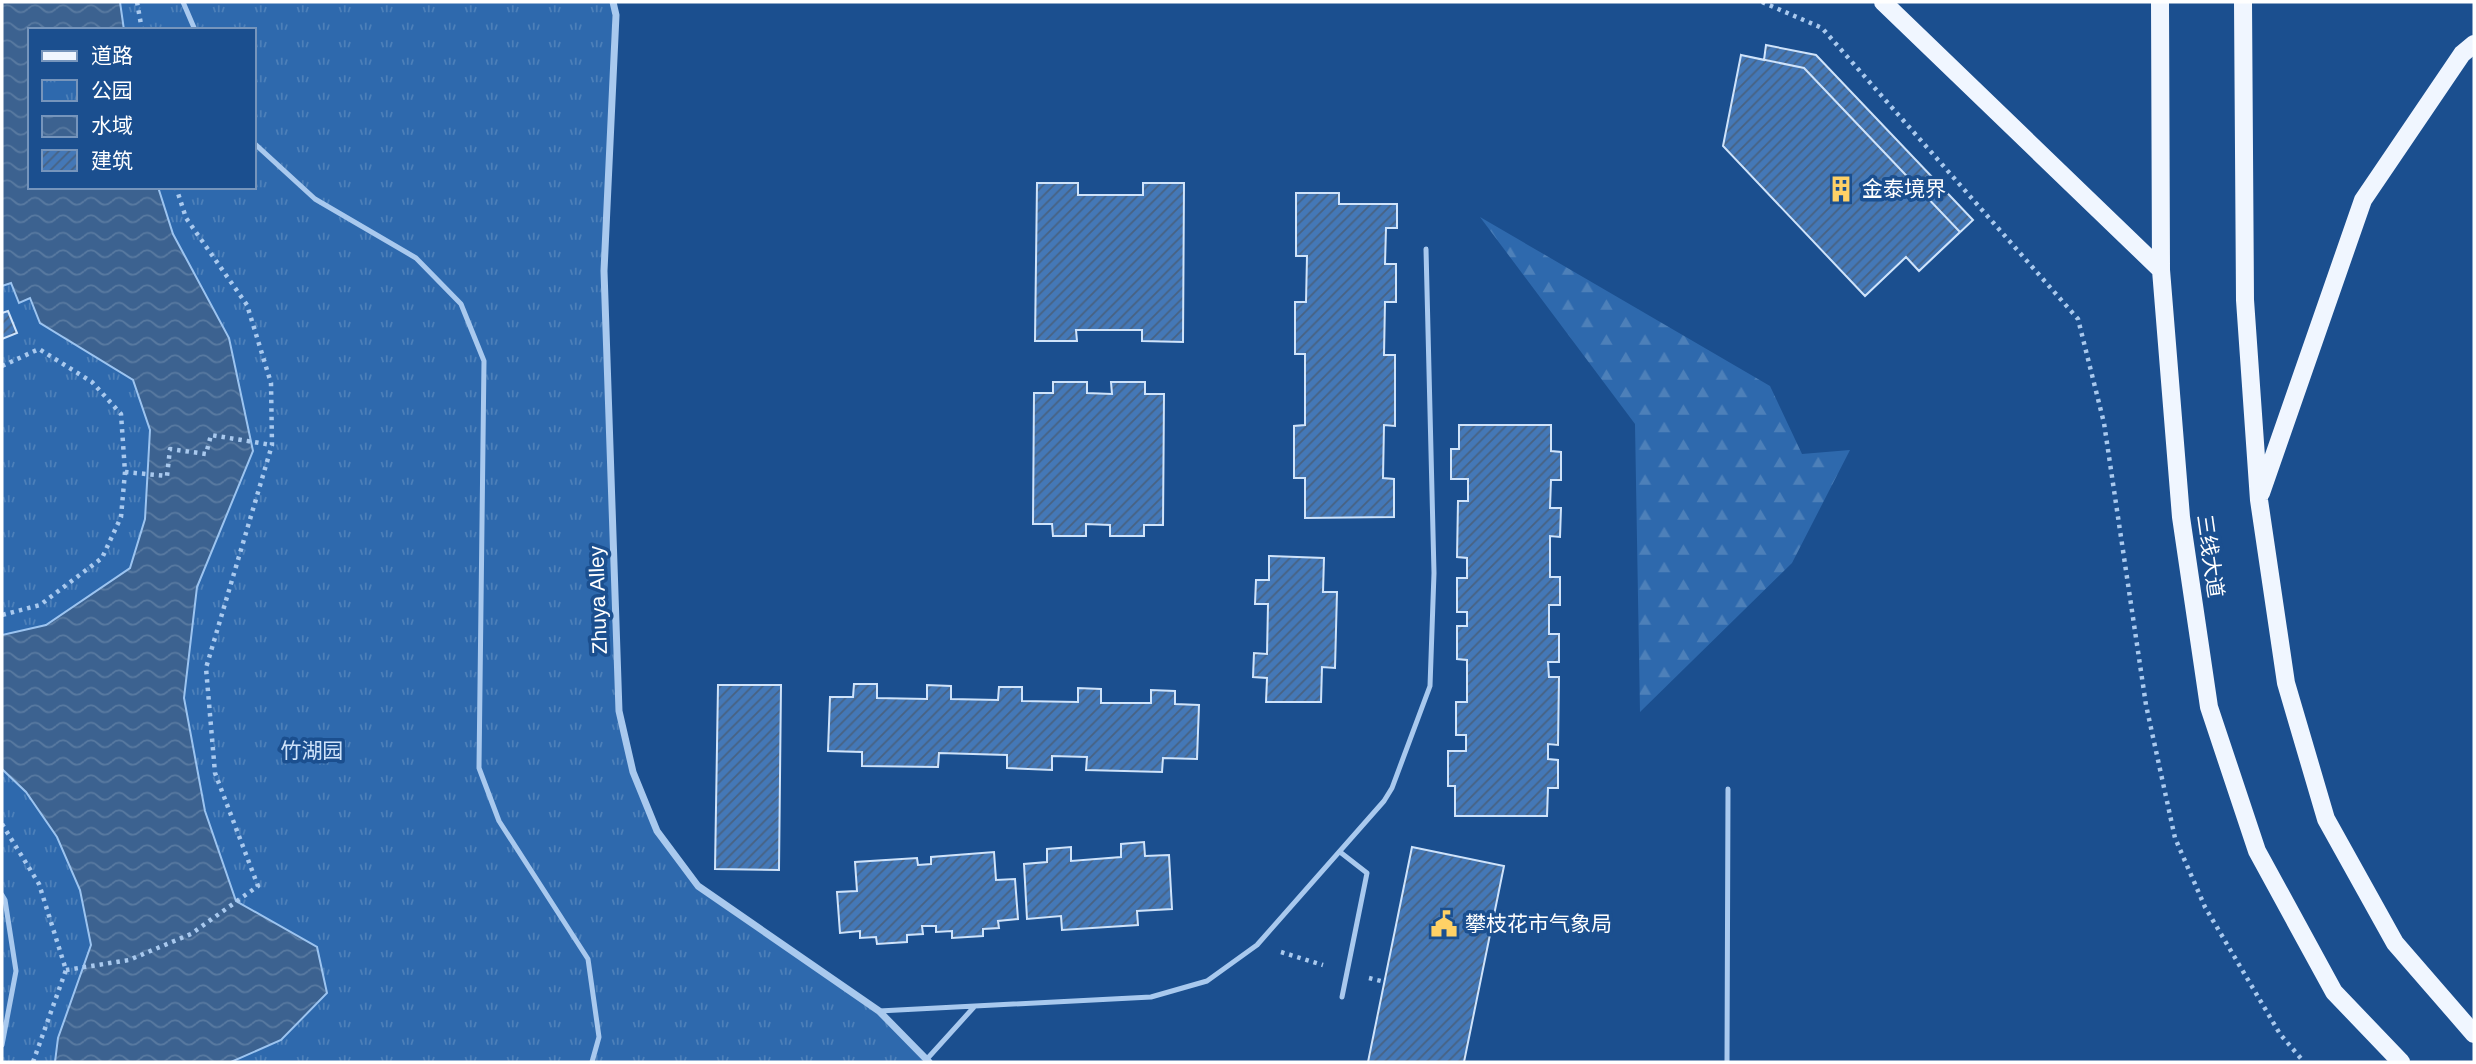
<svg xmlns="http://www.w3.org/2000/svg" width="2476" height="1064" font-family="Arial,'Noto Sans SC',sans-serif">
  <defs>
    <pattern id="forest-firs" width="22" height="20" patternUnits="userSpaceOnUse" patternTransform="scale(1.75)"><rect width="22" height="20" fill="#2e69ad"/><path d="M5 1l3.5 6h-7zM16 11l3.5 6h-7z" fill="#4d80b9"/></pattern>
    <pattern id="park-tufts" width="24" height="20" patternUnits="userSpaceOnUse" patternTransform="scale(1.75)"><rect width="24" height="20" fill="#2e69ad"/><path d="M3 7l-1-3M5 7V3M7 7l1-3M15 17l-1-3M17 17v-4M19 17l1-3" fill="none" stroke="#4d80b9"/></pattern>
    <pattern id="water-waves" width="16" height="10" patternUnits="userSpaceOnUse" patternTransform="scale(1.75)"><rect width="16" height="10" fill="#3c6290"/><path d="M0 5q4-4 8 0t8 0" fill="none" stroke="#597aa1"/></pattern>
    <pattern id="building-hatch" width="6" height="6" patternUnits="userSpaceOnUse" patternTransform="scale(1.75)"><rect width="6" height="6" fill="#4478b7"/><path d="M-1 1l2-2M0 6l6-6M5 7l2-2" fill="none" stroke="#486282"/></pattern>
  </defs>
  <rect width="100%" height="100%" fill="#1b4f8f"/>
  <!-- forest -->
  <path fill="url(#forest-firs)" d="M1480 217 1770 386 1802 454 1850 450 1792 563 1640 712 1635 424Z"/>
  <!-- park -->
  <path fill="url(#park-tufts)" fill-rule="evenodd" d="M2 2H613L604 271 619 710 633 772 657 831 698 886 879 1011 925 1062H2ZM30 30H254V187H30Z"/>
  <!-- water -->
  <path fill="url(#water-waves)" stroke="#9cc4f0" stroke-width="2" d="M2 2H120L124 30H30V187H158L173 234 229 338 253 451 197 587 184 698 205 811 236 901 317 947 327 993 281 1040 231 1062H55L58 1038 91 945 80 890 57 837 26 792 2 769V635L46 625 130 568 145 519 150 430 133 380 40 323 30 298 19 303 11 283 2 286Z"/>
  <!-- building -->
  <path fill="url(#building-hatch)" stroke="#cfe3fa" stroke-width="2" d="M1766 45 1816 55 1973 220 1919 271 1906 257 1865 296 1723 146 1741 55 1764 60Z
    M1741 55 1804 68 1960 232 1919 271 1906 257 1865 296 1723 146Z
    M1037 183H1078V195H1143V183H1184L1183 342 1142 341V330H1076L1077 341H1035Z
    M1296 193H1339V204H1397V228H1386L1385 264H1396V302H1385L1384 355H1395V426L1384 425 1383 478 1394 479V517L1305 518V478H1294V426L1305 425V354H1295V302H1306L1307 256H1296Z
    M8 311 17 333 2 339V313Z
    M1053 382H1087V393L1112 394 1111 382H1145V394H1164L1163 525H1144V536H1110V525L1086 524V536H1053L1052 524H1033L1034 393H1053Z
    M1459 425H1551V451L1561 452V480H1551L1550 508H1561L1560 537 1550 536V577H1560V605H1549V634H1559V662H1548L1549 677H1559L1558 745 1548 744V759L1558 760V788H1548L1547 816H1455V786H1448V751H1466V735H1456V702H1467V660L1457 659V626H1467V612H1457V578H1467V558L1457 557 1458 501H1468V479H1451V449H1459Z
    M1269 556 1324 558 1323 592H1337L1335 668 1322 667 1321 702H1266L1267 678 1253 677 1254 653 1267 654 1268 604H1255L1256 580H1269Z
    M854 684H877V698L927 699V685L951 686V699L998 700 999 687H1022V701L1078 702V688L1101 689V703H1151V690L1175 691V704L1199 705 1197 759 1163 758 1162 772 1086 770 1087 757 1052 756V770L1007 768V755L939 753 938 767 862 766V752L828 751 830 697H853Z
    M718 685H781L779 870 715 869Z
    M1144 842 1145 856 1169 855 1172 909 1137 911 1138 925 1062 930 1061 916 1027 919 1024 864 1047 862V849L1071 847V861L1121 857V844Z
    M1412 847 1504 866 1464 1062H1368Z
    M994 852 996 880 1015 879 1018 919 998 921 999 928 983 929V936L952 938V931L936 932V926H922L923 934 907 935V942L877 944 876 937 860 938V931L840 933 837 892 857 891 855 862 917 858 918 865 931 864V857Z"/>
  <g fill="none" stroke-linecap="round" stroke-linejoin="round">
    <!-- path -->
    <path stroke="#a9c9ee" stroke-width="4.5" stroke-dasharray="3.5 5" stroke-linecap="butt" d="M137 2 142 30
      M1762 2 1822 28 2078 319 2104 423 2146 705 2175 838 2205 907 2280 1034 2304 1062
      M2 366 39 349 92 382 121 414 125 472 121 517 102 558 40 605 2 615
      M125 472 167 476 170 449 206 454 211 435 272 445
      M2 824 39 884 66 970 33 1062
      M1281 952 1323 965
      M66 970 129 960 191 934 258 886 215 773 206 668 272 445 271 383 247 305 186 218 176 187
      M1369 978 1385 982"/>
    <!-- lane -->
    <path stroke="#a9c9ee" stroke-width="5" d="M183 2 195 30
      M254 143 315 199 416 258 461 304 484 361 479 768 499 821 588 959 599 1037 592 1062
      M1340 852 1367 873 1342 997
      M2 895 5 900 16 971 2 1045
      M879 1011 1151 997 1207 981 1257 945 1384 801 1392 788 1430 686 1434 573 1426 249
      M927 1059 974 1007
      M1727 1062 1728 789"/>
    <!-- street -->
    <path stroke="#a9c9ee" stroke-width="7" d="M613 2 616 15 604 271 619 711 633 772 657 831 698 886 879 1011 929 1062"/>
    <!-- primary -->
    <path stroke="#f0f6ff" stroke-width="18" d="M1883 2 2161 270
      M2160 2 2161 270 2181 517 2209 707 2257 851 2334 992 2401 1062
      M2243 2 2245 300 2259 500 2286 683 2326 819 2395 943 2474 1034
      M2261 493 2363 200 2462 54 2474 44"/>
  </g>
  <!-- icons -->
  <defs>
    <g id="building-bare" transform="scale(2.1)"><path d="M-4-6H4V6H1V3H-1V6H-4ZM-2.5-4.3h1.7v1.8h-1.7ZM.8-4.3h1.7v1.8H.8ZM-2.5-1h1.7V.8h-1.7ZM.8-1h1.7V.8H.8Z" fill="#ffd166" stroke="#1b4f8f" stroke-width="2.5" paint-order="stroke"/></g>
    <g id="civic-bare" transform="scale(2.1)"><path d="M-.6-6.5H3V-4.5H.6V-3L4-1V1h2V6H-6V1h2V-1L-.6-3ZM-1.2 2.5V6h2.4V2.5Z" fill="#ffd166" stroke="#1b4f8f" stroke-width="2.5" paint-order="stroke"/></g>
  </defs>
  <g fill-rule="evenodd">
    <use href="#building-bare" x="1841" y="189"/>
    <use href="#civic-bare" x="1444" y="924"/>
  </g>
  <g text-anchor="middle" stroke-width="7" stroke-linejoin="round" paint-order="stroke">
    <!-- poi labels -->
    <g font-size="21" fill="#fff" stroke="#1b4f8f" text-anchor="start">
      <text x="1862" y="196">金泰境界</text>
      <text x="1465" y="931">攀枝花市气象局</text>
    </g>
    <!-- street labels -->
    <g font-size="21" fill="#fff" stroke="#1b4f8f">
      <text transform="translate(2210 556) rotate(82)" y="7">三线大道</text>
      <text transform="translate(598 600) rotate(-92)" y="7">Zhuya Alley</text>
    </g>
    <!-- park labels -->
    <g font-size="21" fill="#cfe3fa" stroke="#1b4f8f">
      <text x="312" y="758">竹湖园</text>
    </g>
  </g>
  <!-- border -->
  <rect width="2476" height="1064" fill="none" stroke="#ffffff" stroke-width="7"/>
  <!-- legend -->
  <rect x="28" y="28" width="228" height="161" fill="#1b4f8f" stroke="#7695bc" stroke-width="2"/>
  <rect x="42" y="51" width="35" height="10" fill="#f0f6ff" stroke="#7695bc" stroke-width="2"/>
  <text x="91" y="63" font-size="21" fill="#ffffff">道路</text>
  <rect x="42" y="80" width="35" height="21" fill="url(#park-tufts)" stroke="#7695bc" stroke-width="2"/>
  <text x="91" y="98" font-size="21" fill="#ffffff">公园</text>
  <rect x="42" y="116" width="35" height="21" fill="url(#water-waves)" stroke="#7695bc" stroke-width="2"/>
  <text x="91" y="133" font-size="21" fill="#ffffff">水域</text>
  <rect x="42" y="150" width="35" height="21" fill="url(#building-hatch)" stroke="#7695bc" stroke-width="2"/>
  <text x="91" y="168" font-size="21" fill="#ffffff">建筑</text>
</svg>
